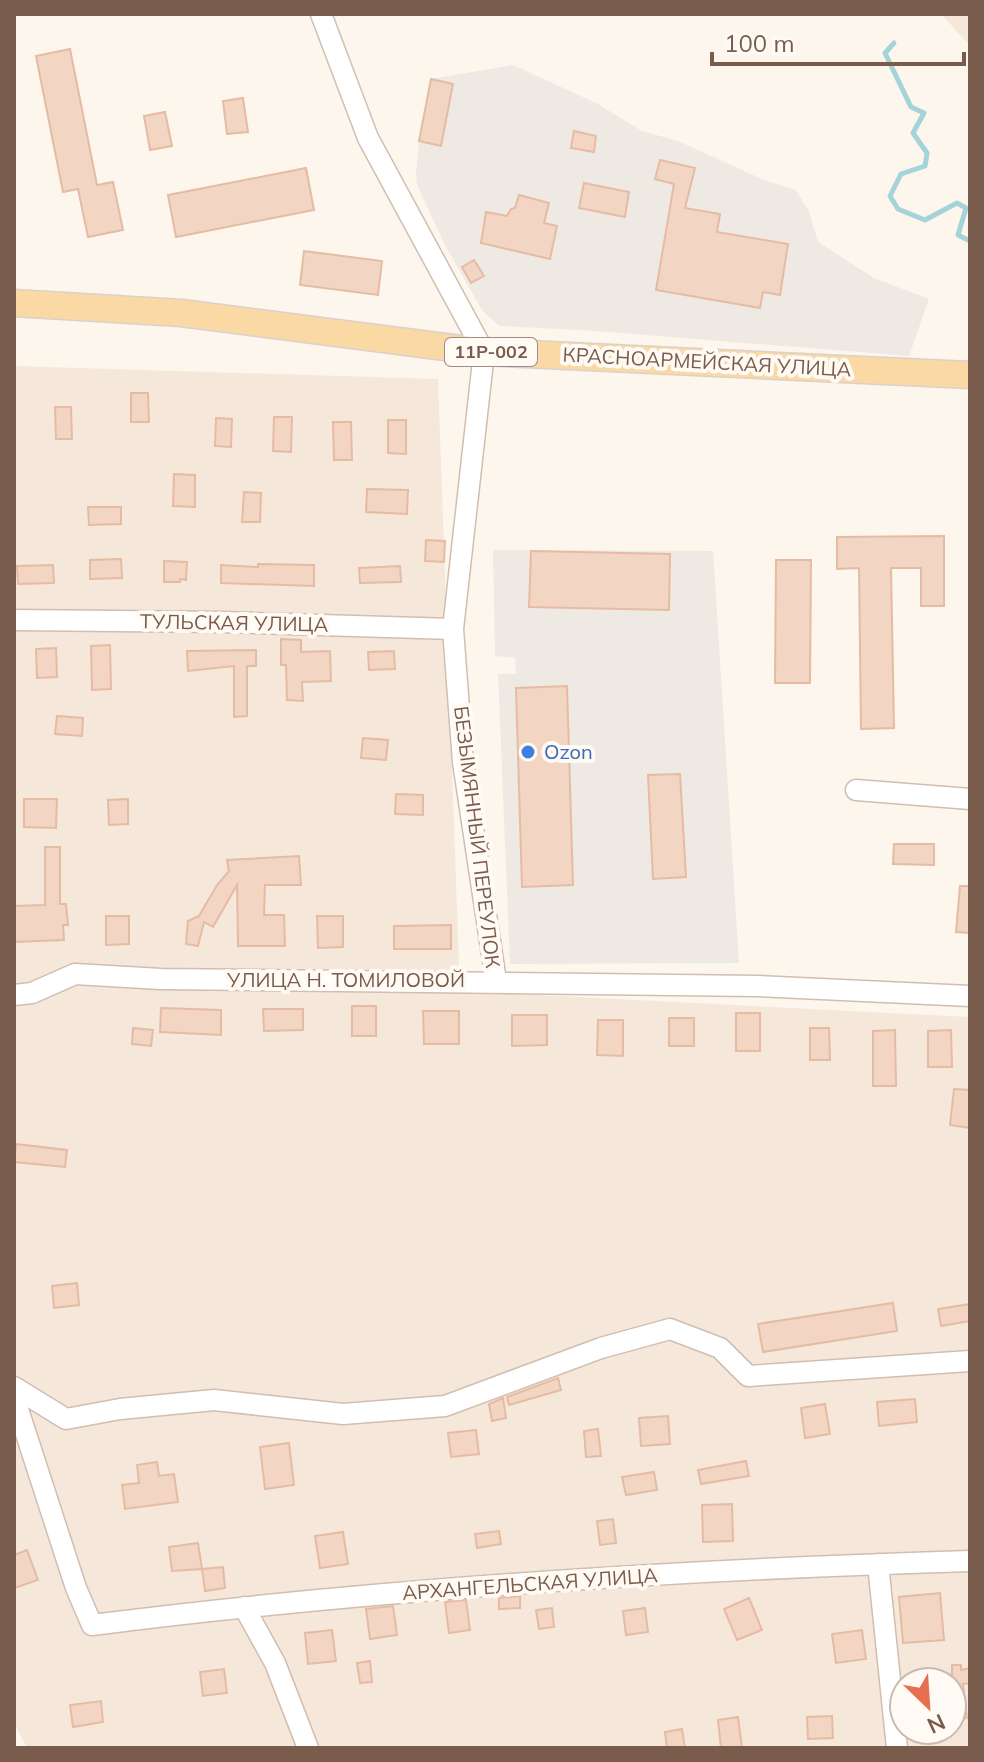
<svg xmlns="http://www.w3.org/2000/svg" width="984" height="1762" font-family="Mulish,sans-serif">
  <rect width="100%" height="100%" fill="#fdf6ec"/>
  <!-- residential -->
  <path fill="#f5e8da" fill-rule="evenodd" d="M941 14H970V46Z
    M14 366 438 379 460 991 970 1017V1748H27L14 1723ZM904 1682H952V1730H904Z"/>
  <!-- industrial -->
  <path fill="#efe9e4" d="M513 65 596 103 642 131 678 141 764 180 796 190 809 212 818 242 874 278 929 299 909 356 583 330 499 326 482 310 446 247 417 185 416 172 419 141 431 79Z
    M493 550 713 551 739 963 510 964 498 674H516L515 658 495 656Z"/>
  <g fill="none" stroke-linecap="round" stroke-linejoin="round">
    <!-- stream -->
    <path stroke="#a5d3da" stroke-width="5" d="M894 43 885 53 911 107 924 113 913 133 927 153 925 166 901 174 890 196 898 209 925 220 957 203 966 208 958 235 970 241"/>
  </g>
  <!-- building -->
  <path fill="#f3d5c3" stroke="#e6bba3" stroke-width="2" d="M70 49 97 185 113 182 123 230 88 237 78 189 63 192 36 56Z
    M431 79 453 84 441 146 419 141Z
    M243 98 248 132 227 134 223 101Z
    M165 112 172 146 150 150 144 116Z
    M574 131 596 136 594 152 571 148Z
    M660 160 695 168 685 208 720 214 717 232 788 244 780 295 763 292 760 308 656 290 674 184 655 179Z
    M306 168 314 210 176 237 168 195Z
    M584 183 629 192 625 217 579 208Z
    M519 195 549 203 544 223 557 226 550 259 481 243 486 212 507 216 511 209 515 208Z
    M304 251 382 261 378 295 300 285Z
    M474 260 484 276 471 283 462 267Z
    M131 393H148L149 422H131Z
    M55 407H71L72 439H56Z
    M274 417H292L291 452 273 451Z
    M216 418 232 419 231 447 215 446Z
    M388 420H406V454L388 453Z
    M333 422H351L352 460H334Z
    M174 474 195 475V507L173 506Z
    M367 489 408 490 407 514 366 512Z
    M244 492 261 493 260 522H242Z
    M88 507H121V524L89 525Z
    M944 536V606H921V568H891L894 728 861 729 859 568 837 569V537Z
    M426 540 445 541 444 562 425 561Z
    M531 551 670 554 669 610 529 607Z
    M121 559 122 578 90 579V560Z
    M776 560H811L810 683H775Z
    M164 561 187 562 186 580 180 579V582H164Z
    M258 564 314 565V586L221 583V565L258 567Z
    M53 565 54 583 18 584 17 566Z
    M400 566 401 582 360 583 359 568Z
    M281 639 301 640V652L330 651 331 681 302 682 303 701 287 700 286 665H281Z
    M110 645 111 689 92 690 91 646Z
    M56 648 57 677 37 678 36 649Z
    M256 650V666H247V716L234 717V666L188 671 187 651Z
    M394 651 395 669 369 670 368 652Z
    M567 686 573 885 522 887 516 688Z
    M57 716 83 718 82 736 55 734Z
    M363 738 388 740 386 760 361 758Z
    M680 774 686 877 653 879 648 775Z
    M396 794 423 795V815L395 814Z
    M24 799H57L56 828 24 827Z
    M128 799V824L109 825 108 800Z
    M894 844H934V865L893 864Z
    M45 847H60V904H66L68 925H63L64 940 14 942V906L45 905Z
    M299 856 301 885H265L264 915H284L285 946H238L237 885 213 927 204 922 198 946 186 944 188 921 199 916 217 885 229 871 227 860Z
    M960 886H970V933L956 932Z
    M106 916H129V944L106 945Z
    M317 916H343V947L318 948Z
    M451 925V949H394V926Z
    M352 1006H376V1036H352Z
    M161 1008 221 1010V1035L160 1032Z
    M263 1009H303V1030L264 1031Z
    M423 1011H459V1044H424Z
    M736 1013H760V1051H736Z
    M512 1015H547V1045L512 1046Z
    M669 1018H694V1046H669Z
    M598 1020H623V1056L597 1055Z
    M133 1028 153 1030 151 1046 132 1044Z
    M810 1028H829L830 1060H810Z
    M895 1030 896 1086H873V1031Z
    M951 1030 952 1067H928V1031Z
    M954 1089 970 1090V1128L950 1125Z
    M16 1144 67 1150 65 1167 14 1162Z
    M77 1283 79 1305 54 1308 52 1286Z
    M893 1303 897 1331 763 1352 758 1324Z
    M970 1304V1321L941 1326 938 1309Z
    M558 1378 561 1390 509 1405 507 1397Z
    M503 1398 506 1418 492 1421 489 1404Z
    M915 1399 917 1422 879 1426 877 1402Z
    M825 1404 830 1434 805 1438 801 1408Z
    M668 1416 670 1444 641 1446 639 1418Z
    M598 1429 601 1456 586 1457 584 1431Z
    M476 1430 479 1454 451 1457 448 1433Z
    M289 1443 294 1485 265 1489 260 1447Z
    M746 1461 749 1476 701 1484 698 1470Z
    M157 1462 159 1476 174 1474 178 1502 125 1509 122 1485 139 1483 137 1465Z
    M654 1472 657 1490 626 1495 622 1477Z
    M732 1504 733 1541 703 1542 702 1505Z
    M613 1519 616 1543 600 1545 597 1521Z
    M499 1531 501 1544 477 1548 475 1534Z
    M343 1532 348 1564 320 1568 315 1536Z
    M198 1543 202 1569 172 1571 169 1547Z
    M27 1550 38 1580 14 1588V1555Z
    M223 1567 225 1588 205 1591 202 1569Z
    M940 1593 944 1640 903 1643 899 1597Z
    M520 1596V1608L499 1609V1598Z
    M749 1598 762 1630 737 1640 724 1609Z
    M466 1600 470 1630 449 1633 445 1602Z
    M393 1606 397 1635 370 1639 366 1609Z
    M552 1608 554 1627 539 1629 536 1610Z
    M645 1608 648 1632 626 1635 623 1611Z
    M332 1630 336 1661 308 1664 305 1633Z
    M862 1630 866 1659 836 1663 832 1634Z
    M370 1661 372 1682 360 1683 357 1663Z
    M952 1665H961V1670L970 1668V1683L963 1684 967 1718 952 1720Z
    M224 1669 227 1693 203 1696 200 1672Z
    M101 1701 103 1722 73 1727 70 1705Z
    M832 1716 833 1738 808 1739 807 1717Z
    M738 1717 742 1748H721L718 1720Z
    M682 1729 685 1748H667L665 1732Z"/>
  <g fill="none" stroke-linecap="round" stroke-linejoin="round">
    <!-- minor casing -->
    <g stroke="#d1beb0" stroke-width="23">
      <path id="minor" d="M321 14 368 138 484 352 453 629 463 762 496 981
        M14 620 221 622 453 629
        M856 790 970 799
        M14 995 32 993 75 974 161 979 758 986 970 996
        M14 1387 66 1419 120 1409 214 1400 343 1414 445 1406 601 1348 670 1329 720 1348 748 1376 970 1361
        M14 1397 76 1588 92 1625C383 1588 677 1570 970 1561
        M878 1564 897 1748
        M244 1607 275 1663 308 1748"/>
    </g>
    <!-- major casing -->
    <g stroke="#dad1cd" stroke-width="29">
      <path id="major" d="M14 303 181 313 484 352 970 375"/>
    </g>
    <!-- minor -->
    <use href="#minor" stroke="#fff" stroke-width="20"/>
    <!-- major -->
    <use href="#major" stroke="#fbd9a5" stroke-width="26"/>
  </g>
  <!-- markers -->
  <circle fill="#3f7fe0" stroke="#fffaf3" stroke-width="3" cx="528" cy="752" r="8"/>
  <g text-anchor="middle" stroke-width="8" stroke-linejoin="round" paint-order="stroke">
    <!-- shield labels -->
    <rect fill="#fffaf3" stroke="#a28b7f" stroke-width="2" x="445" y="338" width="92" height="28" rx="6"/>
    <g font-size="18" font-weight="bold" fill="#7a5c4d">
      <text x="491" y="358">11Р-002</text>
    </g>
    <!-- street labels -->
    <g font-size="20" fill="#7a5c4d" stroke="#fffaf3">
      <text transform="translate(707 362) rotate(3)" y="7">КРАСНОАРМЕЙСКАЯ УЛИЦА</text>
      <text transform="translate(234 623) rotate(1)" y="7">ТУЛЬСКАЯ УЛИЦА</text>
      <text transform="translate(477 837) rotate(83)" y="7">БЕЗЫМЯННЫЙ ПЕРЕУЛОК</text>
      <text x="346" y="987">УЛИЦА Н. ТОМИЛОВОЙ</text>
      <text transform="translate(530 1584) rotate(-4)" y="7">АРХАНГЕЛЬСКАЯ УЛИЦА</text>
    </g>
    <!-- shop labels -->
    <g font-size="20" fill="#366cbe" stroke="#fffaf3" text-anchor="start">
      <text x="544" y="759">Ozon</text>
    </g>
  </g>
  <!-- border -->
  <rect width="984" height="1762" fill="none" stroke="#7a5c4d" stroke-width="32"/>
  <!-- north arrow -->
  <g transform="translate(928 1706) rotate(155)"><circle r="38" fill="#fffaf3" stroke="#cabbb1" stroke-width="2"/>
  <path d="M0-6L14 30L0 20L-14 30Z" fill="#e76f51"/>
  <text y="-12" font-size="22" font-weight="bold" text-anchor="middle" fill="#7a5c4d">N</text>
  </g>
  <!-- scale -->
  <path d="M712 52v12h252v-12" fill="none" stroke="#7a5c4d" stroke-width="4"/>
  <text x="724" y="52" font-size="24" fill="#7a5c4d" stroke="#fffaf3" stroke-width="6" paint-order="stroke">100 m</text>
</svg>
